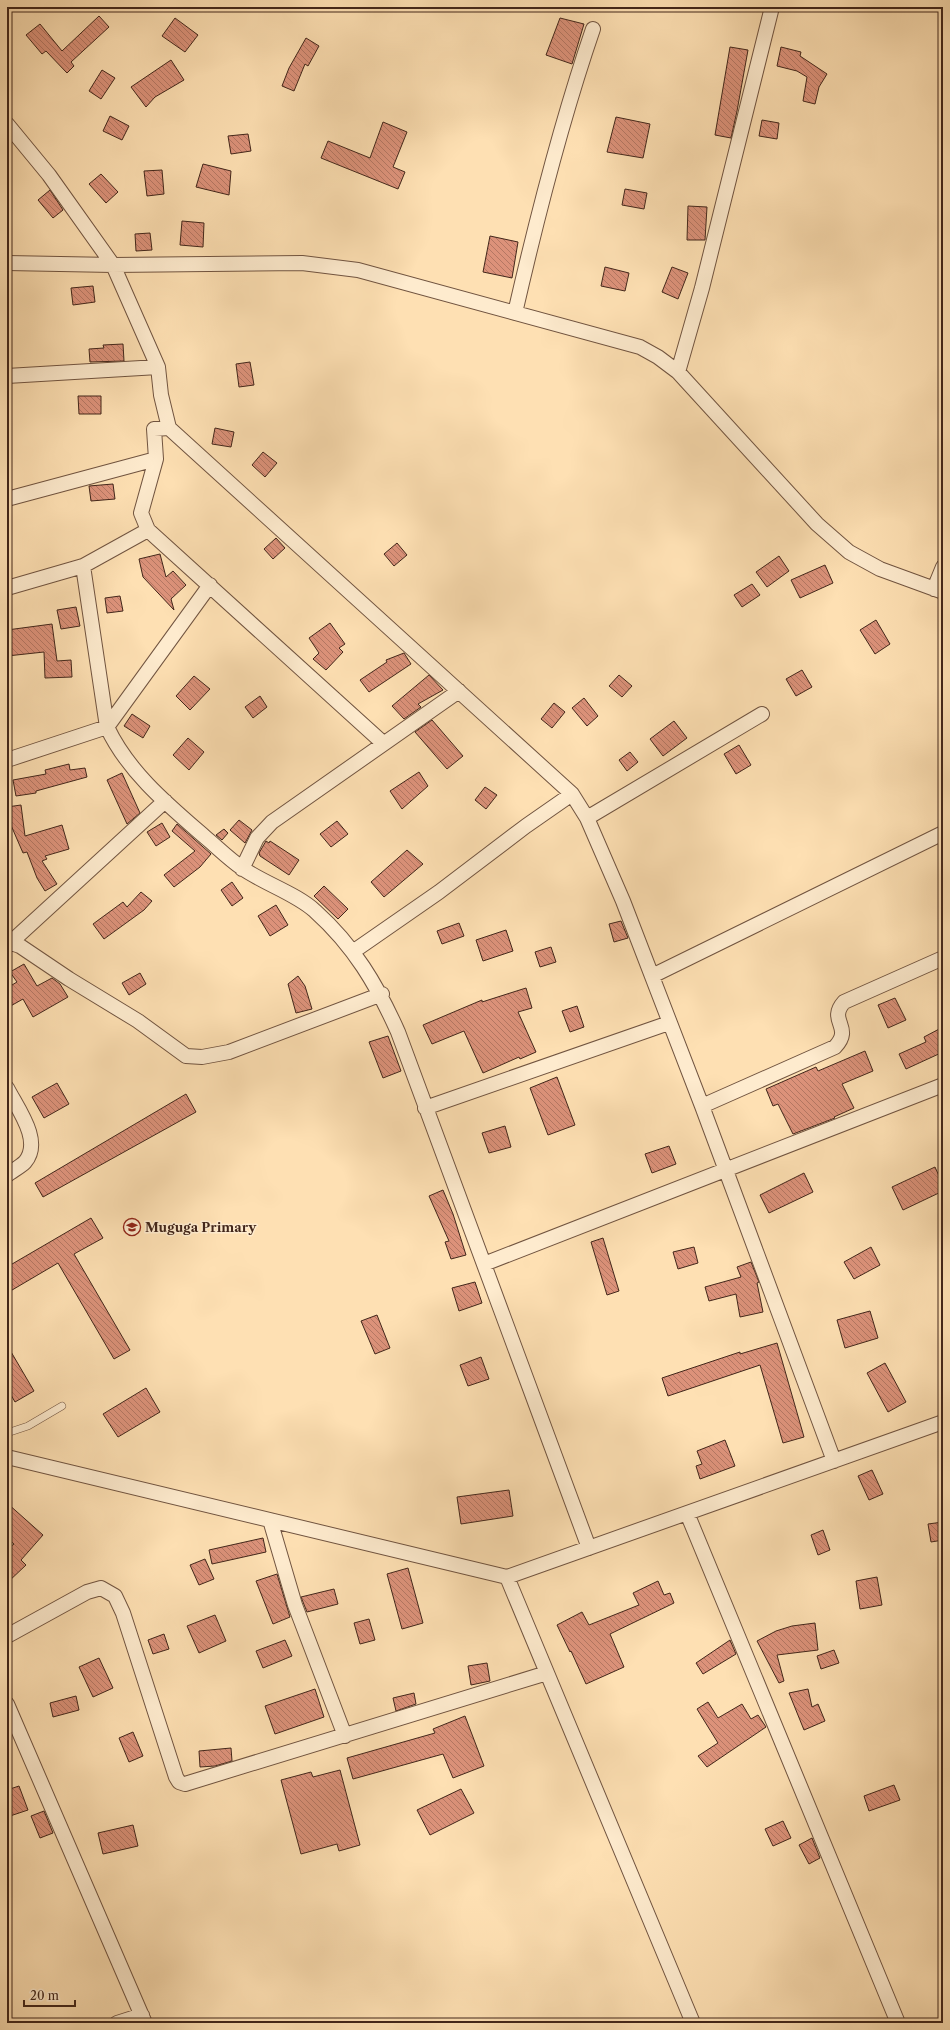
<svg xmlns="http://www.w3.org/2000/svg" width="950" height="2030" font-family="'Libre Caslon Text',serif">
  <defs>
    <pattern id="building-back-hatch" width="6" height="6" patternUnits="userSpaceOnUse"><rect width="6" height="6" fill="#dc927a"/><path d="M-1 5l2 2M0 0l6 6M5-1l2 2" fill="none" stroke="#b47763"/></pattern>
  </defs>
  <rect width="100%" height="100%" fill="#fee0b3"/>
  <filter id="stains"><feTurbulence type="fractalNoise" baseFrequency=".005" numOctaves="4"/><feColorMatrix values="0 0 0 0 .2 0 0 0 0 .09 0 0 0 0 .02 0 0 0 .5 -.17"/></filter>
  <radialGradient id="worn" r=".72"><stop offset=".6" stop-color="#630" stop-opacity="0"/><stop offset="1" stop-color="#630" stop-opacity=".3"/></radialGradient>
  <!-- building -->
  <path fill="url(#building-back-hatch)" stroke="#42261a" d="M99 16 109 27 71 62 74 66 67 73 46 51 42 54 26 35 40 24 62 51Z
    M175 18 198 35 185 52 162 36Z
    M560 18 584 24 572 64 546 55Z
    M306 38 319 46 308 66 305 64 294 91 282 86 289 68Z
    M730 47 748 50 737 111 731 138 715 135Z
    M781 47 801 52 800 56 827 74 819 87 815 104 803 101 807 77 797 71 777 66Z
    M171 60 184 80 155 97 146 107 131 87Z
    M102 70 115 78 101 99 89 91Z
    M110 116 129 126 122 140 103 131Z
    M616 117 650 124 643 158 607 152Z
    M762 120 779 123 777 139 759 136Z
    M383 122 407 132 393 167 405 172 398 189 321 158 328 141 370 158Z
    M248 134 251 151 231 154 228 136Z
    M203 164 231 171 229 195 196 187Z
    M162 170 164 194 147 196 144 171Z
    M101 174 118 192 106 203 89 184Z
    M625 189 647 193 644 209 622 205Z
    M50 190 63 210 53 218 38 200Z
    M688 206 707 207 705 240H687Z
    M182 221 204 223 203 247 180 245Z
    M150 233 152 250 136 251 135 234Z
    M490 236 518 242 512 278 483 272Z
    M605 267 629 273 625 291 601 286Z
    M672 267 688 273 678 299 662 292Z
    M93 286 95 302 73 305 71 288Z
    M123 344 124 361 90 362 89 349 104 348 103 345Z
    M250 362 254 385 239 387 236 364Z
    M78 396H101V414H79Z
    M215 428 234 432 231 447 212 444Z
    M263 452 277 463 265 477 252 465Z
    M113 484 115 499 91 501 89 486Z
    M276 538 285 548 273 559 264 549Z
    M397 543 407 555 394 566 384 554Z
    M160 554 166 577 173 571 186 585 171 599 174 610 143 577 139 559Z
    M779 556 789 571 767 587 756 572Z
    M825 565 833 583 800 598 791 580Z
    M752 584 760 595 742 607 734 595Z
    M120 596 123 611 107 613 105 598Z
    M76 607 80 626 61 629 57 610Z
    M876 620 890 644 875 654 860 630Z
    M330 623 345 644 339 648 343 652 326 670 313 659 319 653 309 638Z
    M52 624 57 661 71 660 72 677 45 678 44 652 7 656V630Z
    M404 653 411 664 369 692 360 680 387 662 386 660Z
    M802 670 812 687 796 696 786 679Z
    M429 675 443 690 418 704 421 707 404 719 392 706Z
    M619 675 632 686 622 697 609 686Z
    M194 676 210 689 190 710 176 696Z
    M260 696 267 707 253 718 245 707Z
    M584 698 598 716 587 726 572 708Z
    M554 703 565 712 552 728 541 719Z
    M132 714 150 726 143 738 124 726Z
    M432 720 463 756 447 769 415 732Z
    M674 721 687 738 663 756 650 739Z
    M188 738 204 752 189 770 173 755Z
    M739 745 751 765 736 774 724 754Z
    M630 752 638 762 627 771 619 760Z
    M69 764 70 770 85 768 87 777 36 791V793L16 796 13 780 46 774 45 770Z
    M419 772 428 786 402 809 390 791Z
    M122 773 140 813 127 824 107 780Z
    M485 787 497 795 486 809 475 800Z
    M21 805 25 836 62 825 69 849 45 856 47 859 42 861 57 884 45 891 37 878 27 852 23 853 7 816V807Z
    M239 820 252 830 245 843 230 830Z
    M337 821 348 834 331 847 320 834Z
    M162 823 170 837 156 846 147 832Z
    M177 824 211 854 200 867 174 887 164 875 195 851 172 831Z
    M224 829 228 833 222 840 216 835Z
    M266 841 269 843 270 841 299 860 289 875 260 856 259 853Z
    M407 850 423 864 384 897 371 882Z
    M232 882 243 898 232 906 221 890Z
    M324 886 348 909 338 919 314 896Z
    M141 892 152 901 144 910 104 939 93 924 123 902 127 907Z
    M276 905 288 925 270 936 258 916Z
    M621 921 628 938 614 942 609 924Z
    M459 923 464 936 442 944 437 931Z
    M506 930 513 951 483 961 476 940Z
    M551 947 556 962 540 967 535 952Z
    M24 964 37 986 52 978 60 984 68 997 33 1017 23 999 7 1008V988L17 982 10 972Z
    M140 973 146 984 129 995 122 983Z
    M298 976 305 986 312 1009 296 1013 288 984Z
    M526 988 532 1008 518 1012 536 1052 520 1059 519 1057 483 1073 464 1031 432 1044 423 1025 482 1000V1002Z
    M895 998 906 1020 888 1028 878 1005Z
    M577 1006 584 1027 570 1032 562 1011Z
    M943 1027V1052L906 1069 899 1054 926 1042 924 1037Z
    M388 1036 401 1071 383 1078 369 1042Z
    M865 1051 873 1071 842 1084 854 1108 834 1117 835 1118 793 1134 778 1104 773 1106 766 1089 816 1067 818 1071Z
    M557 1077 575 1125 548 1135 530 1088Z
    M57 1083 69 1104 44 1118 32 1097Z
    M186 1094 196 1112 43 1197 35 1183Z
    M505 1126 511 1147 489 1153 482 1133Z
    M669 1146 676 1164 652 1173 645 1154Z
    M935 1167 943 1185V1191L903 1210 892 1187Z
    M804 1173 813 1192 769 1213 760 1195Z
    M443 1190 453 1214 466 1255 451 1259 445 1242 449 1241 429 1196Z
    M91 1218 103 1238 74 1254 130 1350 114 1359 58 1263 7 1293V1267Z
    M603 1238 619 1291 607 1295 591 1242Z
    M694 1247 698 1263 678 1269 673 1252Z
    M871 1247 880 1265 854 1279 844 1262Z
    M751 1262 759 1282 757 1283 763 1312 740 1317 736 1294 709 1301 705 1287 741 1277 737 1267Z
    M475 1282 482 1303 459 1311 452 1288Z
    M870 1311 878 1338 845 1348 837 1320Z
    M377 1315 390 1348 375 1354 361 1321Z
    M777 1343 804 1437 783 1443 760 1365 668 1396 662 1378 740 1352V1354Z
    M7 1345 34 1391 15 1402 7 1388Z
    M481 1357 489 1379 468 1386 460 1365Z
    M885 1363 906 1402 888 1412 867 1373Z
    M146 1388 160 1412 118 1437 103 1414Z
    M725 1440 735 1466 700 1479 696 1466 702 1464 697 1451Z
    M872 1470 883 1494 869 1500 858 1476Z
    M509 1490 513 1516 461 1524 457 1497Z
    M7 1503 43 1535 21 1560 26 1565 7 1583V1546L9 1548 14 1544 7 1538Z
    M943 1522V1540L931 1542 928 1524Z
    M823 1530 830 1550 818 1555 811 1535Z
    M263 1538 266 1552 212 1564 209 1550Z
    M205 1559 214 1579 199 1585 190 1565Z
    M408 1568 423 1623 402 1629 387 1574Z
    M277 1574 290 1617 273 1624 256 1581Z
    M877 1577 882 1605 860 1609 856 1581Z
    M658 1581 664 1595 670 1593 674 1603 610 1634 624 1667 586 1684 571 1651 570 1652 557 1625 582 1612 589 1625 639 1605 633 1593Z
    M334 1589 338 1604 307 1612 301 1597Z
    M215 1615 226 1641 199 1653 187 1626Z
    M369 1619 375 1640 360 1644 354 1623Z
    M815 1623 818 1650 777 1655 784 1681 779 1683 757 1641 776 1631 792 1626Z
    M164 1634 169 1649 153 1654 148 1640Z
    M285 1640 292 1656 263 1668 256 1651Z
    M730 1640 736 1654 703 1674 696 1663Z
    M834 1650 839 1663 821 1669 817 1656Z
    M99 1658 113 1688 93 1697 79 1667Z
    M487 1663 490 1681 471 1685 468 1666Z
    M315 1689 324 1717 275 1734 265 1706Z
    M808 1689 812 1707 818 1704 825 1721 804 1730 789 1693Z
    M414 1693 416 1704 396 1711 393 1698Z
    M76 1696 79 1710 53 1717 50 1703Z
    M708 1702 718 1718 742 1704 751 1719 758 1715 766 1727 707 1767 698 1756 718 1743 697 1709Z
    M465 1716 484 1766 453 1778 443 1754 353 1779 347 1758 435 1733 433 1729Z
    M133 1732 143 1756 129 1762 119 1738Z
    M231 1748 232 1761 215 1766 200 1767 199 1751Z
    M340 1770 360 1845 339 1851 337 1844 301 1854 281 1780 311 1772 313 1777Z
    M894 1785 900 1800 869 1811 864 1796Z
    M19 1786 28 1810 7 1817V1790Z
    M461 1789 474 1813 430 1835 417 1810Z
    M44 1811 53 1833 40 1838 31 1816Z
    M783 1821 791 1838 773 1846 765 1829Z
    M133 1825 138 1846 103 1854 98 1833Z
    M812 1838 820 1858 809 1864 799 1845Z"/>
  <g fill="none" stroke-linecap="round" stroke-linejoin="round">
    <!-- lane casing -->
    <g stroke="#715440" stroke-width="8">
      <path id="lane" d="M7 1433 28 1426 62 1406"/>
    </g>
    <!-- street casing -->
    <g stroke="#715440" stroke-width="16">
      <path id="street" d="M7 124 49 175 113 265 158 367 161 395 169 428 572 794 587 818 623 901 702 1106 834 1461
        M7 263 113 265 302 263 358 270 640 347 658 357 678 372 817 524 849 552 880 569 943 592
        M515 313C537 217 561 122 593 29
        M678 372 702 288 772 7
        M7 376 158 367
        M169 428 154 429 156 459 141 513 148 530 383 743
        M7 499 156 459
        M83 566 107 727C128 772 168 805 205 837 217 847 229 859 242 868 263 883 297 894 315 911 354 946 377 985 398 1032L589 1548
        M7 588 83 566 148 530
        M934 589 943 567
        M7 760 107 727 210 585
        M587 818 762 714
        M242 869 257 838 272 822 459 691
        M7 944H14L20 946 69 979 138 1021 186 1056 202 1057 229 1052 382 994
        M9 944 165 801
        M354 951 439 892 526 826 572 794
        M652 976 943 833
        M7 1088C17 1108 43 1141 25 1162 20 1167 12 1171 7 1175
        M702 1106 835 1047C854 1027 827 1021 844 1002L943 958
        M425 1108 669 1023
        M484 1264 943 1085
        M7 1457 507 1577 943 1422
        M687 1513 898 2023
        M270 1520 295 1605 345 1736
        M507 1577 693 2023
        M7 1636 87 1592 101 1588 115 1596 123 1613 176 1777 179 1782 185 1784 547 1673
        M7 1704 145 2023
        M117 2023 142 2015"/>
    </g>
    <!-- lane -->
    <use href="#lane" stroke="#feebce" stroke-width="7"/>
    <!-- street -->
    <use href="#street" stroke="#feebce" stroke-width="14"/>
  </g>
  <!-- icons -->
  <defs>
    <g id="school-ring" transform="scale(0.9)"><circle r="9.5" fill="#feebce" stroke="#8f2418" stroke-width="1.5"/><path d="M0-5L7-2L0 1L-7-2ZM-4 1L0 2.5L4 1V4Q0 6-4 4Z" fill="#8f2418"/></g>
  </defs>
  <g fill-rule="evenodd">
    <use href="#school-ring" x="132" y="1227"/>
  </g>
  <g text-anchor="middle" stroke-width="3" stroke-linejoin="round" paint-order="stroke">
    <!-- poi labels -->
    <g font-size="13" font-weight="bold" fill="#42261a" stroke="#feebce" text-anchor="start">
      <text x="145" y="1232">Muguga Primary</text>
    </g>
  </g>
  <!-- margin -->
  <rect width="950" height="2030" fill="none" stroke="#fee0b3" stroke-width="24"/>
  <rect x="8" y="8" width="934" height="2014" fill="none" stroke="#42261a" stroke-width="2"/>
  <rect x="12" y="12" width="926" height="2006" fill="none" stroke="#42261a"/>
  <!-- scale -->
  <path d="M24 2000v6h51v-6" fill="none" stroke="#42261a" stroke-width="2"/>
  <text x="30" y="2000" font-size="12" fill="#42261a" stroke="#feebce" stroke-width="3" paint-order="stroke">20 m</text>
  <rect width="100%" height="100%" filter="url(#stains)"/>
  <rect width="100%" height="100%" fill="url(#worn)"/>
</svg>
